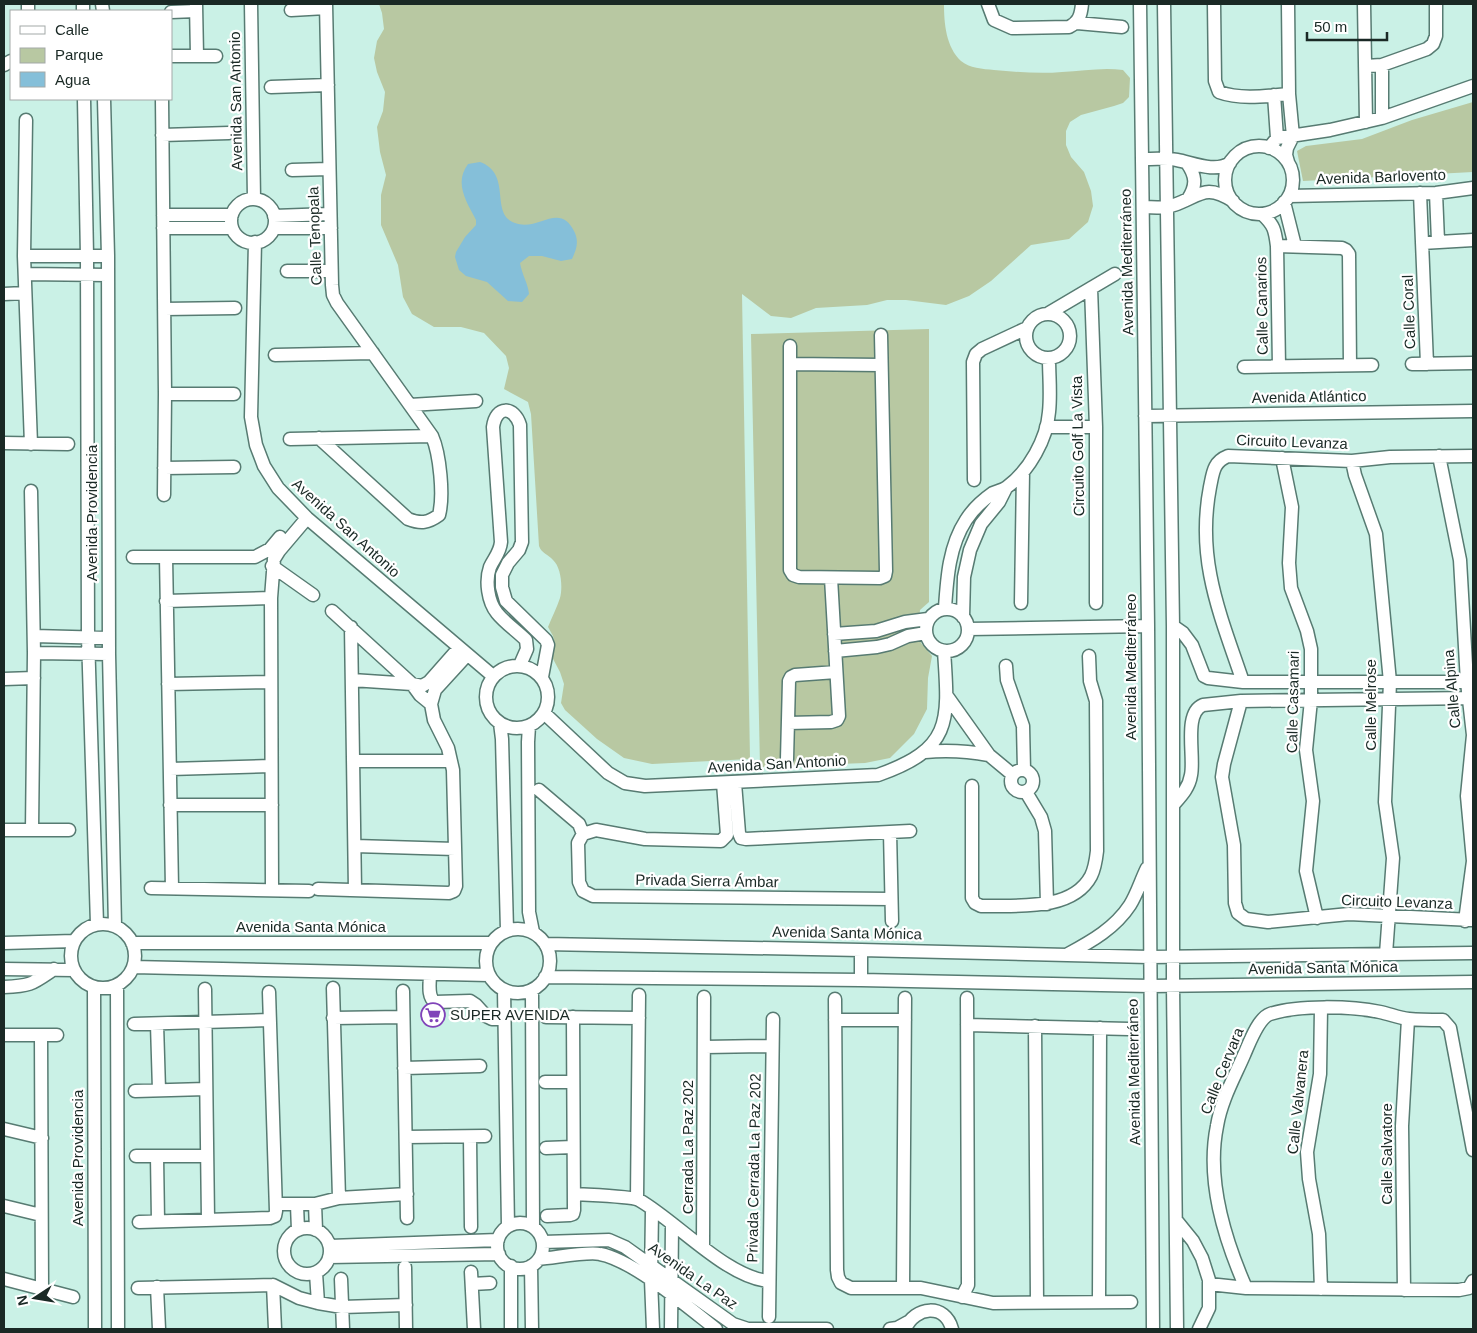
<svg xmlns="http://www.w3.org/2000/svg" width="1477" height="1333" font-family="Arial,sans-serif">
  <rect width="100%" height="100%" fill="#caf1e6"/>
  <!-- green -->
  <path fill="#b8c8a2" d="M379 4H944C944 23 946 47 961 61 969 68 983 69 994 70 1016 72 1040 74 1062 72 1083 71 1103 67 1123 70L1130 78 1129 97 1123 103 1114 106 1081 115 1070 122 1066 131V145L1071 157 1084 172 1091 191 1093 206 1088 222 1069 239 1031 245 991 281 969 296 946 305 906 300H887L867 305 816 308 791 318 771 316 742 294 750 759 652 764 624 758 597 739 565 710 561 703 564 684 560 672 552 657 555 645 553 636 548 627C552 617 557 607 560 598 563 587 561 567 553 560 548 554 542 554 539 546L531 414 528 402 504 389 509 368 506 356 484 333 461 327H434L412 314 403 297 398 265 381 225V195L386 175 380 152 377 127 383 111 385 92 377 72 374 58 377 41 384 29 382 13Z
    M1473 102V172L1303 181 1297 151 1306 146 1362 139 1412 120Z
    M929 329V602L920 610 918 630 921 643 932 656 928 678 927 709 914 734 890 758 865 763 760 767 751 334Z"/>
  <!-- water -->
  <path fill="#85bfd9" d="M480 162C513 174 489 214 515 223 539 232 560 200 575 233 579 243 576 250 572 259L561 261 542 256H529L520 263C522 275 528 283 529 294L522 302 508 301 487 282 466 276 459 270 455 257 456 252 465 237 476 225V220C466 201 454 183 468 164Z"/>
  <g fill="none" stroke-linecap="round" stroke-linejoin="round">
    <!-- minor casing -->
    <g stroke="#577b72" stroke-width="15">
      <path id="minor" d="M83 4V11
        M102 4 103 11
        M196 4 197 56
        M251 4 254 199
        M988 4 994 20 1012 28 1069 27C1079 22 1081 15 1082 4
        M1140 4 1148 626 1153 1329
        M1164 4 1173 626V986L1177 1329
        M1214 4 1215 81 1219 92C1241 100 1267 96 1289 94
        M1364 4 1366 122
        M291 10 326 8
        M28 11V4
        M171 12 196 11
        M1077 23 1122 27
        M171 56H216
        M4 65 11 61
        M1382 65V118
        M1365 66 1382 65 1427 49 1433 44 1436 36V4
        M271 87 328 85
        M1274 95 1277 138
        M84 99 87 256 88 637 97 924
        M104 99 108 256 109 654 115 926
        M162 99 165 394 164 495
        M26 120 24 256 31 444
        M162 135 229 133
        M1225 180a34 34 0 1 1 68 0a34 34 0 1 1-68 0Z
        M1269 148 1277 138 1330 130 1382 118 1473 86
        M1142 159C1153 159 1166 158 1177 160 1193 163 1215 173 1230 163
        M1288 162 1286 155 1287 148 1293 136 1289 94 1288 4
        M1187 163C1196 176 1197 185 1188 199
        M292 170 329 169
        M1420 193 1427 364
        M1436 193 1438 241
        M1289 196 1436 193 1473 188
        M231 221a22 22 0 1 1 44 0a22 22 0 1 1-44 0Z
        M1284 202 1295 246
        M1143 207C1153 207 1165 209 1174 205 1200 196 1205 183 1233 201
        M1262 214C1274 225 1275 230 1277 246L1279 366
        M163 215H232
        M274 216 330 214
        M163 228H232
        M274 228H331
        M255 242 251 417 256 445 264 466 278 488 307 518 493 676
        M1422 243 1473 240
        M1277 246 1342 248 1346 250 1349 254 1350 365
        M24 256H108
        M287 271H331
        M25 274 108 275
        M1091 288 1096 427V603
        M4 294 25 293
        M164 309 235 308
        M1049 313 1115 274
        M1026 336a22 22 0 1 1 44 0a22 22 0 1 1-44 0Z
        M790 346V570L793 575 799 577 880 578 885 576 886 571 881 335
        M275 355 373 353
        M790 364 881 365
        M1412 364 1473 363
        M1244 367 1372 365
        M165 394H234
        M410 405 476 401
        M1145 416 1473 411
        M1046 427H1096
        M319 438 408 519C421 524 428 523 439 515 444 496 440 454 432 436L337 303 333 295 332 285 326 4
        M290 439 432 436
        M4 443 68 444
        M1439 456 1460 560 1467 682 1473 735 1467 796 1473 861 1465 921
        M1282 458 1292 507 1289 563 1291 588 1307 631 1311 649V700L1306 750 1313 801 1306 871 1317 918
        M1352 461 1355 475 1376 534 1390 682 1385 802 1393 858 1386 954
        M164 468 234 467
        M974 480 973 362 976 354 982 349 1027 328
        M31 491 34 653 32 830
        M133 557H255L270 549 280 537
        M166 557 172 888
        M272 566 313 595
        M166 601 271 598
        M1021 603 1023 472
        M945 608C947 578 949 546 966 520 973 509 983 500 993 493 998 491 1003 490 1007 487 1029 471 1047 439 1049 412 1051 394 1049 376 1049 358
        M926 630a21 21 0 1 1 42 0a21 21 0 1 1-42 0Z
        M332 611 412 684 420 695 431 704
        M963 617 964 577 970 550 981 524 999 502 1006 488
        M1173 626 1183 633 1192 645 1204 676 1208 678 1243 682H1473
        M351 627 355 890
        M968 629 1148 626
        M834 634 876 631 905 622 928 619
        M34 636 109 638
        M835 651 877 647 890 644 908 636 926 633
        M34 653 109 654
        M520 665 527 649 526 640C517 631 505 623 497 613 488 602 485 581 490 567 494 558 500 553 501 542L493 427C496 405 514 406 520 425L522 542 519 550 508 563 502 575V587L506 601 546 640 548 645 542 677
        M486 697a31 31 0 1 1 62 0a31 31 0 1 1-62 0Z
        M1006 666 1007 680 1023 726 1024 770
        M4 679 34 678
        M352 680 412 684 422 686 429 682 459 648
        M1243 682C1220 614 1196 560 1210 487 1213 473 1213 462 1228 456L1352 461 1390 457 1473 456
        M168 684 271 682
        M947 696 989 755 1013 775
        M1241 701 1224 764 1222 777 1234 845 1235 903 1238 913 1246 919 1268 922 1349 914 1472 920
        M544 713 608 773 625 783 645 786 878 775C952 749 949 722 944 651
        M500 723 502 739 507 930
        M788 723 831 722 837 720 839 716 831 578
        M529 726 528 742 529 912 533 932
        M925 752C947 750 967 751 989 755
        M787 759 789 681 791 677 795 675 836 672
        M354 761H451
        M170 769 271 766
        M1011 781a11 11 0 1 1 22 0a11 11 0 1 1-22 0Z
        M723 783 727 835 721 841 645 839 596 830 583 834 578 843 579 882 583 891 593 896 891 899
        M735 783 739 833 741 838 746 839 910 831
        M972 786V898L975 903 981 906C1015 905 1072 912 1091 876 1095 868 1096 860 1097 851L1096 701 1090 681 1089 656
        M539 790 579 824 583 834
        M1026 792 1041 817 1045 831 1047 904
        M170 805H272
        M1173 805C1181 796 1189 788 1191 775 1195 757 1183 713 1203 705L1241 701 1473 698
        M4 830H69
        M890 832 892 921
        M355 846 455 849
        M151 888 309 891
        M318 889 449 893 454 891 456 886 453 770 448 748 434 720 431 704 435 690 467 655
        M272 890 271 598 274 559 279 551 307 518
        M71 956a32 32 0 1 1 64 0a32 32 0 1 1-64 0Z
        M486 961a32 32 0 1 1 64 0a32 32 0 1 1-64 0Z
        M4 943 74 941
        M132 943H491
        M545 944 861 950 1149 957 1473 953
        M1068 954C1092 941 1115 928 1130 905 1137 894 1141 880 1147 868
        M133 967 489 975
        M4 969 74 970
        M430 974C430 983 427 997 435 1002L470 1001 476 1005 486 1016 492 1019H505
        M545 977 861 980 1150 986 1473 982
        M861 980V950
        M117 985 118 1329
        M4 987C31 986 32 984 54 969
        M94 987 95 1329
        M333 988 339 1198
        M205 989 208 1219
        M504 990 508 1226
        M532 990 533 1227
        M403 991 407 1218
        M835 999 837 1270 838 1277 841 1283 851 1288H921L993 1303 1131 1302
        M546 1017 639 1018
        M333 1018 403 1017
        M835 1020H905
        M134 1024 269 1020
        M157 1024 159 1090
        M967 1025 1129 1029
        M1035 1026 1037 1302
        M4 1035H57
        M41 1035 42 1289
        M705 1047 772 1046
        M404 1068 480 1066
        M545 1082H572
        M135 1091 206 1089
        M4 1129 42 1138
        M406 1137 485 1136
        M470 1137 471 1227
        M546 1148 573 1147
        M136 1156H207
        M157 1156 158 1221
        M574 1194C586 1195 631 1196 639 1200 676 1221 727 1278 769 1281
        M637 1199 639 995
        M276 1204H315L339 1198 407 1194
        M315 1204 316 1230
        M297 1205 298 1230
        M4 1206 41 1215
        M652 1210 651 1280 653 1329
        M547 1216 570 1215 573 1214 574 1210 573 1017
        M1176 1220 1193 1241 1202 1258 1209 1280V1308L1199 1329
        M139 1222 270 1218 275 1216 276 1211 269 992
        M497 1246a23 23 0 1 1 46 0a23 23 0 1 1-46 0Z
        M284 1251a23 23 0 1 1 46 0a23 23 0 1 1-46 0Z
        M543 1242 609 1240 625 1247 733 1324 748 1329H827
        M330 1246 498 1240
        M703 1247 704 997
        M329 1257 499 1254
        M539 1259C554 1258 588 1251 600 1254 633 1260 689 1308 716 1329
        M511 1266V1329
        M531 1266 532 1329
        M405 1267 406 1329
        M471 1272 474 1329
        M316 1273 318 1303
        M4 1279 73 1297
        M341 1279 343 1329
        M472 1284 490 1283
        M1209 1284 1246 1288 1459 1290 1469 1288 1473 1281
        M273 1285 275 1329
        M157 1287 159 1329
        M138 1288 273 1285 299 1298 318 1303 342 1307 406 1305
        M903 1288 905 998
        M1246 1288C1224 1238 1206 1180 1217 1126 1221 1101 1234 1078 1244 1055 1249 1044 1258 1018 1270 1014 1297 1005 1351 1006 1380 1012 1390 1014 1399 1018 1409 1019 1420 1020 1432 1020 1443 1020L1450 1028 1473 1150
        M1321 1289 1319 1234 1309 1179 1307 1152 1320 1074 1321 1008
        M1404 1290 1402 1126 1408 1019
        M962 1297 968 1285 967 998
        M1099 1302 1100 1028
        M769 1317 773 1019
        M671 1329 672 1224
        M890 1329 897 1328 908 1322
        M905 1329C915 1306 945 1303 952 1329"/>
    </g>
    <!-- minor -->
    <use href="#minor" stroke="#fff" stroke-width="12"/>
  </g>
  <!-- icons -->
  <defs>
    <g id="supermarket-ring" transform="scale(1.25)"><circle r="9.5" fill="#fff" stroke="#8043b9" stroke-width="1.5"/><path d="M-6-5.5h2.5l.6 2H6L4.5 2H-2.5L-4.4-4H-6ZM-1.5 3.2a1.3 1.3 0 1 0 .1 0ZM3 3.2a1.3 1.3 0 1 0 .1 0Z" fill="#8043b9"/></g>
  </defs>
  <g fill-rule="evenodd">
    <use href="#supermarket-ring" x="433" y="1015"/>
  </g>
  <g text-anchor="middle" stroke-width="4.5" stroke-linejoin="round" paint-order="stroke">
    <!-- street labels -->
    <g font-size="15" fill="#1a2925" stroke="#fff">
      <text transform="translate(236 101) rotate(-91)" y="5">Avenida San Antonio</text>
      <text transform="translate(1381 177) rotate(-2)" y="5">Avenida Barlovento</text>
      <text transform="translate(315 236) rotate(-92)" y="5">Calle Tenopala</text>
      <text transform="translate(1127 262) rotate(-91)" y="5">Avenida Mediterráneo</text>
      <text transform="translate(1262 306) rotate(-91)" y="5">Calle Canarios</text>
      <text transform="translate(1409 312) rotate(-92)" y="5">Calle Coral</text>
      <text transform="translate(1309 397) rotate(-1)" y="5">Avenida Atlántico</text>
      <text transform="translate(1292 442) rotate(2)" y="5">Circuito Levanza</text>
      <text transform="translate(1078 446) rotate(-91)" y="5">Circuito Golf La Vista</text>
      <text transform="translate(92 513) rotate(-90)" y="5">Avenida Providencia</text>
      <text transform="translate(346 528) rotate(42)" y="5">Avenida San Antonio</text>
      <text transform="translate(1131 667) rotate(-90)" y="5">Avenida Mediterráneo</text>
      <text transform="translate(1452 689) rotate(-95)" y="5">Calle Alpina</text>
      <text transform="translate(1293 702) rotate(-89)" y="5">Calle Casamari</text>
      <text transform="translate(1371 705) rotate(-90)" y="5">Calle Melrose</text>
      <text transform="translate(777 764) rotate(-3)" y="5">Avenida San Antonio</text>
      <text transform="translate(707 881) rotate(1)" y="5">Privada Sierra Ámbar</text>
      <text transform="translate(1397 902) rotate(2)" y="5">Circuito Levanza</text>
      <text x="311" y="932">Avenida Santa Mónica</text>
      <text transform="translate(847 933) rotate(1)" y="5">Avenida Santa Mónica</text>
      <text transform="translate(1323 968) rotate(-1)" y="5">Avenida Santa Mónica</text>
      <text transform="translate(1222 1071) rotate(-68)" y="5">Calle Cervara</text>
      <text transform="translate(1134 1072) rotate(-91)" y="5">Avenida Mediterráneo</text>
      <text transform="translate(1298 1102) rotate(-84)" y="5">Calle Valvanera</text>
      <text transform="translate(688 1147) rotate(-90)" y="5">Cerrada La Paz 202</text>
      <text transform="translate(1387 1154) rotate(-90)" y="5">Calle Salvatore</text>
      <text transform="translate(78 1158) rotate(-90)" y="5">Avenida Providencia</text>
      <text transform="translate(754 1168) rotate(-89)" y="5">Privada Cerrada La Paz 202</text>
      <text transform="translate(693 1276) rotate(35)" y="5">Avenida La Paz</text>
    </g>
    <!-- poi labels -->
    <g font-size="15" fill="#1a2925" stroke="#fff" text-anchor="start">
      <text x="450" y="1020">SUPER AVENIDA</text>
    </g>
  </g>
  <!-- border -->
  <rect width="1477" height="1333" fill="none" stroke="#1a2925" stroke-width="10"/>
  <!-- legend -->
  <rect x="10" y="10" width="162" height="90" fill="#ffffff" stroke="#a3a9a8"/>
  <rect x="20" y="26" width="25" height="8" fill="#ffffff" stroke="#a3a9a8"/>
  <text x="55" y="35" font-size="15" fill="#1a2925">Calle</text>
  <rect x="20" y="48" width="25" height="15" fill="#b8c8a2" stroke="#a3a9a8"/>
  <text x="55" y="60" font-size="15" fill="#1a2925">Parque</text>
  <rect x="20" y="72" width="25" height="15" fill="#85bfd9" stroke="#a3a9a8"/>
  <text x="55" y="85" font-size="15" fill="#1a2925">Agua</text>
  <!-- north arrow -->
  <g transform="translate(35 1298) rotate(258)" stroke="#ffffff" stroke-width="4" paint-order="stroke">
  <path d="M0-4L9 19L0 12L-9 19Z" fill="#1a2925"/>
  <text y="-8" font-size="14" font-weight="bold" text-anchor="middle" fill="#1a2925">N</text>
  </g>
  <!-- scale -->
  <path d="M1307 32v8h80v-8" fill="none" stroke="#1a2925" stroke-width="2.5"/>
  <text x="1314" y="32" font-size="15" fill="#1a2925" stroke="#ffffff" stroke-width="4" paint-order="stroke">50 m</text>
</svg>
